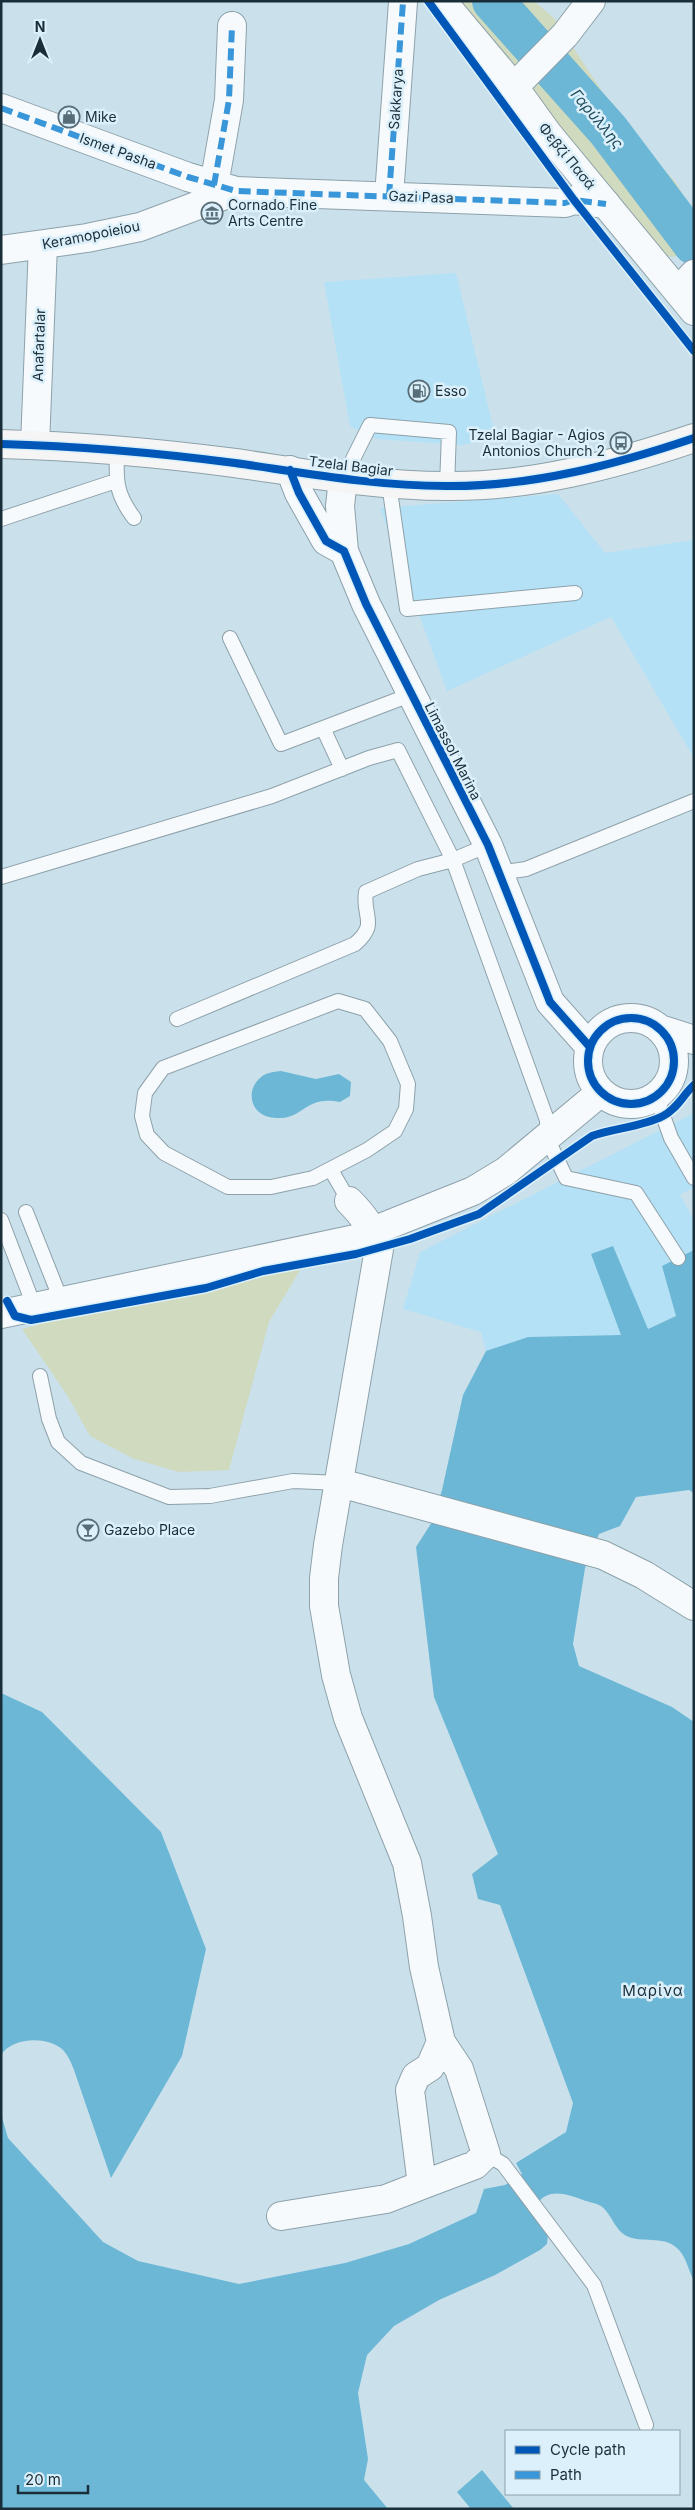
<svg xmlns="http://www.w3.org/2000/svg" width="695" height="2510" font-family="Inter,sans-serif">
  <rect width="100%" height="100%" fill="#cae1ec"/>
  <!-- built -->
  <path fill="#b4e1f5" d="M456 273 496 439 461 445 377 439 350 426 324 282Z
    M558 494 605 553 694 540V758L611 617 447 691 380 508Z
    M694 1113V1188L680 1194 694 1221V1250L662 1266 676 1316 647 1329 613 1246 591 1254 621 1335 528 1337 486 1351 481 1332 403 1309 420 1252Z"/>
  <!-- green -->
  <path fill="#d0dabe" d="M449 1H534L554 18 634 140 675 181 694 214V248L673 257 658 254Z
    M311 1252 269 1322 229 1470 179 1472 134 1459 90 1436 67 1395 22 1329Z"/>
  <!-- water -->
  <path fill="#6cb7d5" d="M281 1071 316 1079 339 1074 351 1082 350 1096 340 1102C302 1094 304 1124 269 1117 250 1113 246 1090 260 1078 266 1072 274 1072 281 1071Z
    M613 1246 648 1329 676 1316 662 1266 694 1250V1493L689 1490 636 1497 620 1526 599 1534 585 1568 573 1644 579 1666 672 1707 694 1722V2281C689 2272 686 2257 679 2250 666 2235 645 2243 629 2237 615 2232 612 2214 601 2206 596 2203 588 2202 583 2200 566 2194 547 2187 536 2206L548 2234 547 2244 540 2250 495 2275 439 2300 394 2326 367 2355 358 2393 368 2459 364 2480 388 2509H1V2114L8 2138 103 2242 138 2261 239 2284 345 2263 409 2244 476 2213 484 2189 505 2185 522 2174 516 2163 566 2132 573 2103 500 1905 478 1899 472 1874 498 1854 434 1697 416 1547 432 1522 442 1490 463 1395 486 1351 528 1337 621 1335 591 1254Z
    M1 1693 42 1712 161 1832 206 1949 182 2056 111 2178 74 2070C71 2062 68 2055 62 2049 47 2036 12 2037 1 2055Z
    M482 2470 514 2509H471L457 2492Z"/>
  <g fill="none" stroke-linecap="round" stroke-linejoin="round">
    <!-- river -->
    <path stroke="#6cb7d5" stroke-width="42" d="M493 1 608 130 694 244"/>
    <!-- service casing -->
    <g stroke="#8da1aa" stroke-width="16">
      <path id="service" d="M117 449C116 479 115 493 134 518
        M343 479 370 425 449 432 447 486
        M389 484 407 609 575 593
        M1 519 116 481
        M230 638 281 744 410 695
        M323 728 342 769
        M499 873 526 869 694 801
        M1 877 272 796 369 758 398 750 453 860 547 1120V1138L566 1178 636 1193 678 1258
        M338 1001 365 1009 390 1041 408 1084 406 1109 395 1131 367 1150 313 1178 271 1187H228L164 1153 147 1135 142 1116 145 1093 163 1068Z
        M177 1019 355 944C379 923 362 917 366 892L418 869 453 860 488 845
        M656 1096 671 1138 694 1178
        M331 1170 349 1201
        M26 1212 57 1290
        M1 1220 34 1306
        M40 1376 49 1419 58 1442 81 1463 169 1497 210 1496 293 1481 340 1483
        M486 2154 503 2164 594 2285 646 2425"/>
    </g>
    <!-- minor casing -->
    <g stroke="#8da1aa" stroke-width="30">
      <path id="minor" d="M514 87 565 35 591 1
        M1 108 188 177 236 191 565 203 574 200 606 204
        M214 185 229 100 232 26
        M389 196 403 2
        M1 250 87 238 140 227 236 191
        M35 445 43 245
        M290 470 299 493 326 541 344 551
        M343 479 340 506 344 551 366 604 488 845 550 1002 590 1047
        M588 1061a43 43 0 1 1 86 0a43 43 0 1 1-86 0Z
        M660 1029 694 1040
        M1 1314 360 1238 373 1231 473 1191 506 1171 601 1092
        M340 1483 603 1555 644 1575 694 1606
        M422 2185 475 2165 486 2154 459 2069 441 2042
        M281 2216 386 2199 422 2185 410 2090 416 2076 430 2067 441 2042 424 1967 417 1916 407 1863 348 1718 336 1675 324 1606V1578L328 1545 379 1249C373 1229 364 1216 349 1201"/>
    </g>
    <!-- tertiary casing -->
    <g stroke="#8da1aa" stroke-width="30">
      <path id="tertiary" d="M442 1 514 87 548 134 694 311
        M678 291 694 274"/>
    </g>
    <!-- secondary casing -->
    <g stroke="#8da1aa" stroke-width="30">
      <path id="secondary" d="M1 444C80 446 158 453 235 463 305 473 375 486 446 486 531 487 614 465 694 438"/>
    </g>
    <!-- service -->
    <use href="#service" stroke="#f7fafc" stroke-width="14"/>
    <!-- minor -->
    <use href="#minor" stroke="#f7fafc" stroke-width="28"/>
    <!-- tertiary -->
    <use href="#tertiary" stroke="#f7fafc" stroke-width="28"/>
    <!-- secondary -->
    <use href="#secondary" stroke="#f4f5f4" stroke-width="28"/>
    <!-- quiet -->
    <path stroke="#3997d9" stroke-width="6" stroke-dasharray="12 6" stroke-linecap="butt" d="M1 108 188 177 236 191 565 203 574 200 606 204
      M214 185 229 100 232 26
      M389 196 403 2"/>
    <!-- cycleway casing -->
    <g stroke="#dbf0fa" stroke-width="11">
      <path id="cycleway" d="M428 1 574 200 694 351
        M1 444C80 446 158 453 235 463 305 473 375 486 446 486 531 487 614 465 694 438
        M290 470 299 493 326 541 344 551 366 604 488 845 550 1002 590 1047
        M588 1061a43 43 0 1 1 86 0a43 43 0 1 1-86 0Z
        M7 1301 15 1316 31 1320 206 1288 263 1271 356 1254 410 1239 479 1214 592 1136C614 1128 642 1127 663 1116 677 1109 683 1095 694 1085"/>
    </g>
    <!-- cycleway -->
    <use href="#cycleway" stroke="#0057b8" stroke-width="8"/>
  </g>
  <!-- icons -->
  <defs>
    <g id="shop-ring" transform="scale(1.125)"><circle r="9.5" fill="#dbf0fa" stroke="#576d77" stroke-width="1.5"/><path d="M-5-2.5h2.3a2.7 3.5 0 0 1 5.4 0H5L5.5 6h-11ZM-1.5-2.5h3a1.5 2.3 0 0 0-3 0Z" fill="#576d77"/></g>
    <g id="museum-ring" transform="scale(1.125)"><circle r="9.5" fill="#dbf0fa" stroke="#576d77" stroke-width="1.5"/><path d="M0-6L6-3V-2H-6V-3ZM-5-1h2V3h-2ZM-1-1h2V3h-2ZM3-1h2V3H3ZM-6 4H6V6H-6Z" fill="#576d77"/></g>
    <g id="fuel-ring" transform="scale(1.125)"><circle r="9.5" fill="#dbf0fa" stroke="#576d77" stroke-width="1.5"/><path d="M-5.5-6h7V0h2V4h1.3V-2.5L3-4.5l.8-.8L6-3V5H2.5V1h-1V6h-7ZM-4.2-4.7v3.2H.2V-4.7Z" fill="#576d77"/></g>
    <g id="bus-ring" transform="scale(1.125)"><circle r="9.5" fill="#dbf0fa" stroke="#576d77" stroke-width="1.5"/><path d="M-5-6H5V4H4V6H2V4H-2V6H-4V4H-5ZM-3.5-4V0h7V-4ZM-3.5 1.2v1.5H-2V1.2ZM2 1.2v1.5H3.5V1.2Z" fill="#576d77"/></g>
    <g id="bar-ring" transform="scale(1.125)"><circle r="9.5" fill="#dbf0fa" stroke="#576d77" stroke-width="1.5"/><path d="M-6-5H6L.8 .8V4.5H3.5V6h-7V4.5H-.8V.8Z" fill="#576d77"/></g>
  </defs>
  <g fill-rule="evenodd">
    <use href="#shop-ring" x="69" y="117"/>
    <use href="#museum-ring" x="212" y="213"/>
    <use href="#fuel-ring" x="419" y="391"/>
    <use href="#bus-ring" x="621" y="443"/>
    <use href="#bar-ring" x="88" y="1530"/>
  </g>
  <g text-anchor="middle" stroke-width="5" stroke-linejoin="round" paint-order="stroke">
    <!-- street labels -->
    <g font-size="14" fill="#192e38" stroke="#dbf0fa">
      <text transform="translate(396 99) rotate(-86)" y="5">Sakkarya</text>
      <text transform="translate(118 151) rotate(20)" y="5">Ismet Pasha</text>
      <text transform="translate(567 156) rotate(51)" y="5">Φεβζί Πασά</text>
      <text transform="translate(421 197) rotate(2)" y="5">Gazi Pasa</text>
      <text transform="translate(91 235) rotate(-11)" y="5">Keramopoieiou</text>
      <text transform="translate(39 345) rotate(-88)" y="5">Anafartalar</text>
      <text transform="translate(351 466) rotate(7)" y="5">Tzelal Bagiar</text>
      <text transform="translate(453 751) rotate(63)" y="5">Limassol Marina</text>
    </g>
    <!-- poi labels -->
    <g font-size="14" fill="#192e38" stroke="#dbf0fa" text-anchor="start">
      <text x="85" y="122">Mike</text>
      <text x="228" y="210">Cornado Fine<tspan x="228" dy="16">Arts Centre</tspan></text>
      <text x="435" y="396">Esso</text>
      <text x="605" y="440" text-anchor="end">Tzelal Bagiar - Agios<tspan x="605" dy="16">Antonios Church 2</tspan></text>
      <text x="104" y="1535">Gazebo Place</text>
    </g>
    <!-- water labels -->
    <g font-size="15" font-style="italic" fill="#204a5b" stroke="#dbf0fa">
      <text transform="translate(597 119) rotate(50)" y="5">Γαρύλλης</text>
    </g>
    <!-- neighbourhood labels -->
    <g font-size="15" letter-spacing="1" fill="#192e38" stroke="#dbf0fa">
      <text x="653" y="1996">Μαρίνα</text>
    </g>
  </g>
  <!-- border -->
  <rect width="695" height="2510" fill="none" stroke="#192e38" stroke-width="5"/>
  <!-- legend -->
  <rect x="505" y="2430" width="175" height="65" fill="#dbf0fa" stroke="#8da2ac"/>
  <rect x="515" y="2446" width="25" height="8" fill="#0057b8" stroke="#8da2ac"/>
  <text x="550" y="2455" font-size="15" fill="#192e38">Cycle path</text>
  <rect x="515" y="2471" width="25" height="8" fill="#3997d9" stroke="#8da2ac"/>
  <text x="550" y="2480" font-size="15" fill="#192e38">Path</text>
  <!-- north arrow -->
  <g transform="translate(40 40)" stroke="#dbf0fa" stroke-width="4" paint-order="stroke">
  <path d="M0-4L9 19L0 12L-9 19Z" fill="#192e38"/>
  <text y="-8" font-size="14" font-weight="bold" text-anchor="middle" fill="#192e38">N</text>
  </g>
  <!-- scale -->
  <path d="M18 2485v8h70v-8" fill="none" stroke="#192e38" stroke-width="2.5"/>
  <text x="25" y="2485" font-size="15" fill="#192e38" stroke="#dbf0fa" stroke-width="4" paint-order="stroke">20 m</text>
</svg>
